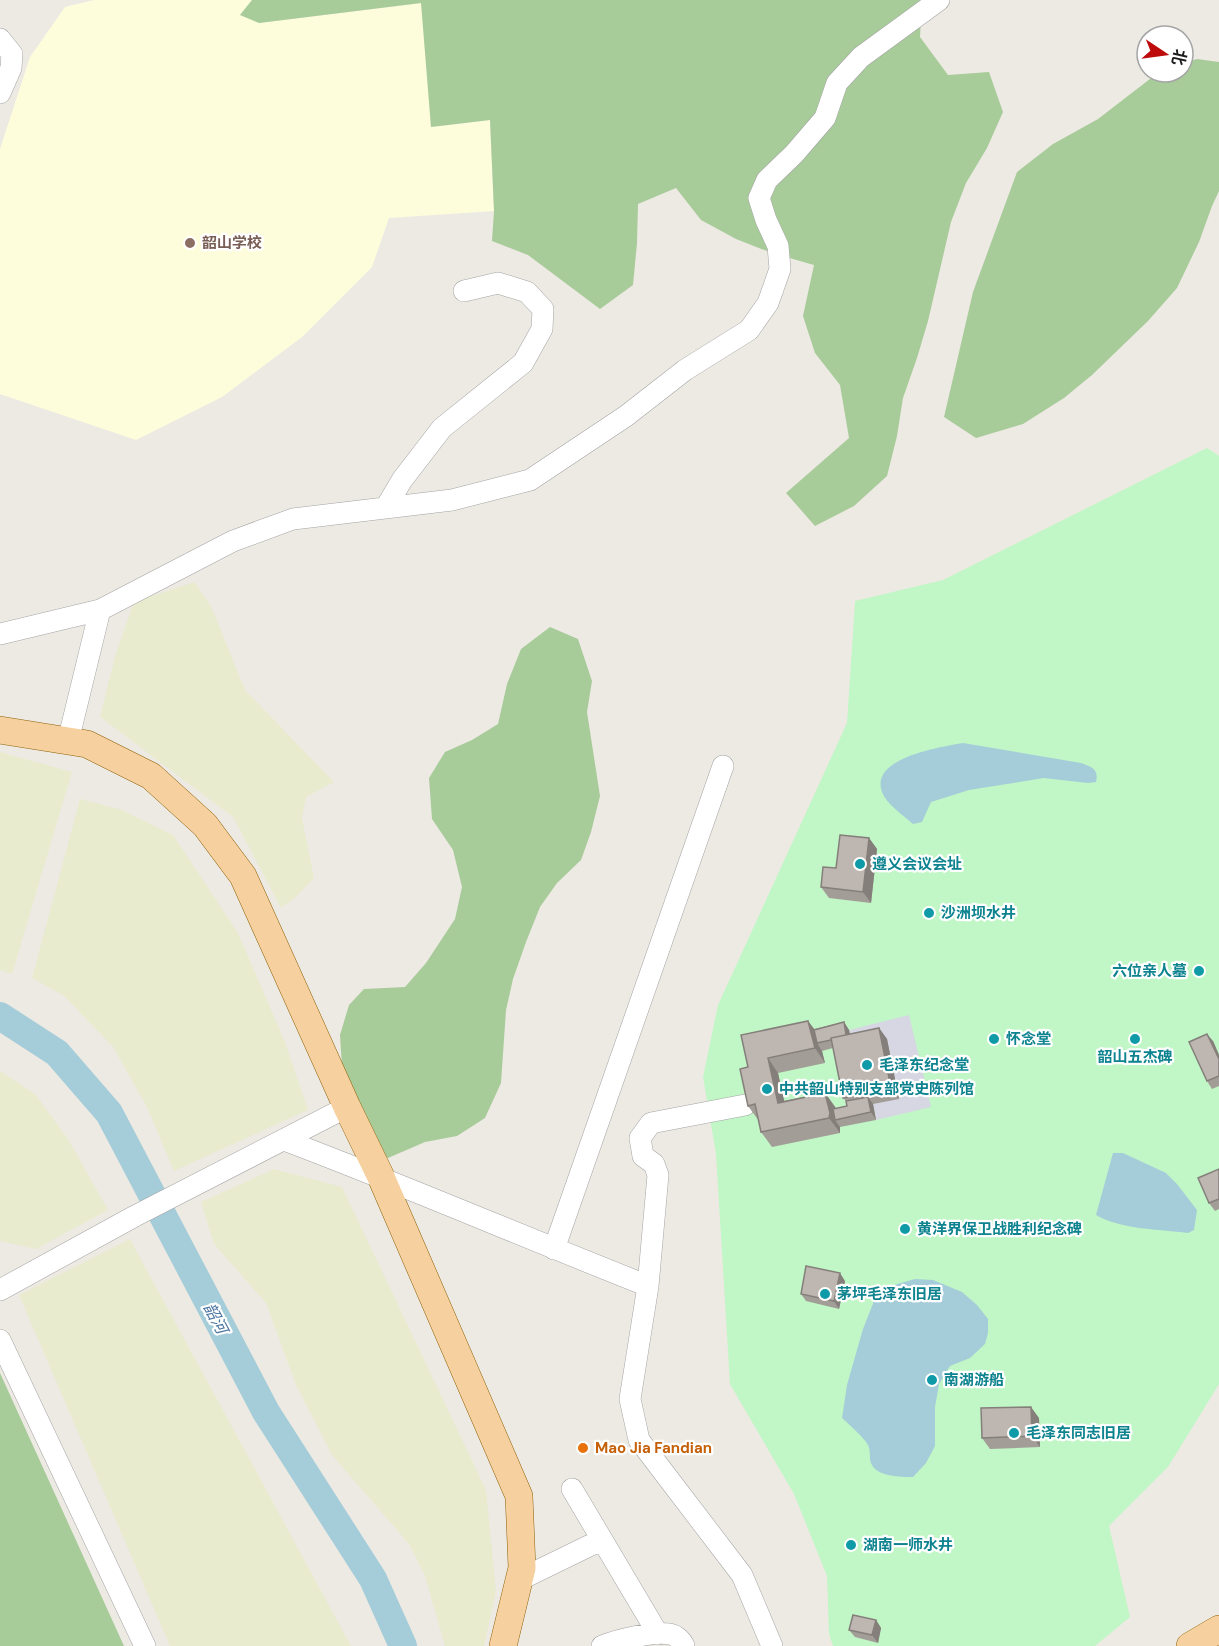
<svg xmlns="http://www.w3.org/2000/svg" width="1219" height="1646" font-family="'DM Sans','Noto Sans SC',sans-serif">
  <rect width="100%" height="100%" fill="#edeae3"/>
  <!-- education -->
  <path fill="#fdfddc" d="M94 0H252L240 15 259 23 422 3 431 127 490 120 494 211 389 218 372 267 302 337 222 397 136 440 0 394V149L30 57 65 7Z"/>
  <!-- farmland -->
  <path fill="#e9ebcf" d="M194 582 211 606 245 690 334 782 306 797 302 818 314 878 296 897 281 908 233 817 100 717 116 653 134 602Z
    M0 752 72 772 12 974 0 970Z
    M80 799 122 810 173 835 238 933 285 1042 308 1110 174 1171 147 1107 113 1047 64 996 32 978Z
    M0 1071 35 1094 68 1139 108 1210 36 1249 0 1241Z
    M274 1169 342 1187 486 1490 496 1591 484 1646H445L425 1576 409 1544 332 1455 296 1385 266 1303 214 1244 201 1202Z
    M130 1239 351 1646H170L19 1295Z"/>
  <!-- forest -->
  <path fill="#a8cb9a" d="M252 0H922L920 37 948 75 989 72 1003 112 987 148 966 183 951 222 928 321 917 358 903 398 897 436 887 476 854 506 815 526 786 493 849 438 840 385 815 353 803 316 814 265 772 253 736 239 701 220 676 188 638 204 637 243 633 285 600 309 528 255 492 241 494 211 490 120 431 127 421 3 259 23 240 15Z
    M1197 59 1219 62V191L1212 206 1199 242 1177 288 1148 321 1092 375 1064 398 1023 424 976 438 944 417 973 292 1017 172 1053 144 1098 119 1159 72H1183V63Z
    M550 627 578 639 592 681 587 712 600 796 591 832 581 860 557 883 540 907 526 942 513 979 506 1010 501 1083 485 1118 457 1136 425 1142 388 1158 375 1149 342 1067 340 1035 349 1005 364 989 405 987 426 963 455 919 462 887 453 850 432 819 429 778 445 752 472 740 498 724 507 684 521 649Z
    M0 1373 124 1646H0Z"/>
  <!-- park -->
  <path fill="#c1f6c6" d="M1207 448 1219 456V1384L1168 1467 1109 1526 1130 1617 1095 1646H833L829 1634 827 1576 794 1494 730 1384 716 1154 703 1077 718 1005 847 723 855 601 943 580Z"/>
  <!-- plaza -->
  <path fill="#d7d7e3" d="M909 1015 931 1107 876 1120 873 1104 899 1098 852 1046 849 1030Z"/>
  <!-- water -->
  <path fill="#a5cdd9" d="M963 743 1081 763C1092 767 1099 769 1096 782L1088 783 1044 778 969 790 931 802 922 822 913 824C904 816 887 804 883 794 866 758 941 747 963 743Z
    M1113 1153H1123L1166 1173 1177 1184 1197 1210 1194 1230 1188 1233C1158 1229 1123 1230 1096 1215Z
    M915 1279 933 1280 962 1292 977 1305 988 1319V1333L985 1344 970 1358 950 1366 939 1384 935 1407V1446L926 1463 913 1477C901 1477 876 1477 871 1463 869 1458 871 1451 868 1445 866 1440 848 1423 842 1418L847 1385 863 1329 876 1296 894 1285Z"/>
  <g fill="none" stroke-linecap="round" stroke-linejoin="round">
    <!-- river -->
    <path stroke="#a5cdd9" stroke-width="28" d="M0 1016 57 1053 109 1113 266 1412 373 1579 403 1646"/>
    <!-- minor casing -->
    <g stroke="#a4a4a4" stroke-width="22">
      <path id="minor" d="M0 39 12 54 11 68 0 93
        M386 507 402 480 442 428 523 363 542 329 543 309 527 292 498 283 464 291
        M0 634 100 610
        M68 741 100 610 233 541 293 519 452 500 530 480 626 416 685 370 749 330 768 303 780 269 778 246 766 220 759 198 767 180 794 154 825 118 837 83 861 57 939 0
        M745 1105 651 1123 640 1138 643 1156 654 1164 658 1175 648 1286 630 1399 639 1440 742 1575 772 1646
        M284 1140C406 1186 526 1238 648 1286
        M554 1249 723 766
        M0 1290 135 1216 347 1107
        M0 1340 145 1646
        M572 1489 658 1634
        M519 1580 601 1540
        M602 1646C618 1640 653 1631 670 1634 676 1635 682 1641 684 1646"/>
    </g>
    <!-- major casing -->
    <g stroke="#8d6108" stroke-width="28">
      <path id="major" d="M0 730 87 744 151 776 205 825 243 876 347 1107 381 1177 519 1496 522 1568 503 1646
        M1190 1646 1219 1629"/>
    </g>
    <!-- minor -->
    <use href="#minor" stroke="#fff" stroke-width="21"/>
    <!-- major -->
    <use href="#major" stroke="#f6d19f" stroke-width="27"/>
  </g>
  <!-- wall -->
  <path fill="#a39d97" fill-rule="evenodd" d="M869 838 877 849 871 903 829 898 821 887 836 868Z
    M844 1022 849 1030 850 1034 879 1028 887 1039 899 1099 873 1104 876 1120 840 1127V1133L772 1147 761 1132 759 1121 748 1106V1067L814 1029ZM833 1048 843 1098 846 1101 847 1106 836 1108 825 1093 784 1101 778 1073 825 1063 822 1051Z
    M1213 1041 1219 1055V1086L1212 1089 1207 1081Z
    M1219 1169V1209L1215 1211 1209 1203Z
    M845 1281 839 1309 806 1301 801 1294Z
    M1039 1418 1040 1447 990 1449 982 1438Z
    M876 1620 881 1628 878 1643 855 1637 849 1630Z"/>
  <!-- shaded-wall -->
  <path fill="#857f7b" d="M869 838 877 849 871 903 863 892Z
    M808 1021 819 1035 817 1043 822 1051 825 1063 815 1048Z
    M844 1022 849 1030 852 1046 846 1039Z
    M879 1028 887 1039 899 1099 891 1088Z
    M1207 1034 1213 1041 1219 1055V1059Z
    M768 1058 778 1073 788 1118 778 1103Z
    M825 1093 835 1107 838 1119 835 1120 840 1127V1133L829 1118Z
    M868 1097 873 1104 876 1120 871 1112Z
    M840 1273 845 1281 839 1309 834 1301Z
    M1031 1407 1039 1418 1040 1447 1032 1436Z
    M876 1620 881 1628 878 1643 872 1635Z"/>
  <!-- building -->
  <path fill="#beb6b0" stroke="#857f7b" stroke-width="1.5" d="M840 835 869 838 863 892 821 887 823 867 836 868Z
    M808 1021 815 1048 768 1058 778 1103 825 1093 830 1113 829 1118 761 1132 755 1104 748 1106 740 1069 748 1067 741 1035Z
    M844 1022 846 1035 831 1038V1040L817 1043 814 1030Z
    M879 1028 891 1088 843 1098 831 1038Z
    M1207 1034 1219 1059V1076L1207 1081 1189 1042Z
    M868 1097 871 1112 835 1120 833 1109 847 1106 846 1101Z
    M1219 1169V1199L1209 1203 1198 1178Z
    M806 1266 840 1273 834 1301 801 1294Z
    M1031 1407 1032 1436 982 1438 981 1408Z
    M853 1615 876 1620 872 1635 849 1630Z"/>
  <!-- markers -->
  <circle fill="#8d6e63" stroke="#fff" stroke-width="2" cx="190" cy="243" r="6"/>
  <g fill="#0f9aa8" stroke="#fff" stroke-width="2">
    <circle cx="860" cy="864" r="6"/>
    <circle cx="929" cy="913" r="6"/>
    <circle cx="1199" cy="971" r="6"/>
    <circle cx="994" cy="1039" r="6"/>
    <circle cx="1135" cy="1039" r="6"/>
    <circle cx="867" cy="1065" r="6"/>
    <circle cx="767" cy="1089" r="6"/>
    <circle cx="905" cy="1229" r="6"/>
    <circle cx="825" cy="1294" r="6"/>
    <circle cx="932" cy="1380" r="6"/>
    <circle cx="1014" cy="1433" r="6"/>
    <circle cx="851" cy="1545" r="6"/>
  </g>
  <circle fill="#e8710a" stroke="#fff" stroke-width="2" cx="583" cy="1448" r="6"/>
  <g text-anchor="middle" stroke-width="4.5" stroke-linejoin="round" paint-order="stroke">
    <!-- education labels -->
    <g font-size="15" font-weight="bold" fill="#785e54" stroke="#fff" text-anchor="start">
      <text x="202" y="248">韶山学校</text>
    </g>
    <!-- culture labels -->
    <g font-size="15" font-weight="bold" fill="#0d838f" stroke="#fff" text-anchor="start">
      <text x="872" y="869">遵义会议会址</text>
      <text x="941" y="918">沙洲坝水井</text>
      <text x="1187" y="976" text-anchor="end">六位亲人墓</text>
      <text x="1006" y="1044">怀念堂</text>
      <text x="1135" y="1062" text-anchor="middle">韶山五杰碑</text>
      <text x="879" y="1070">毛泽东纪念堂</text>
      <text x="779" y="1094">中共韶山特别支部党史陈列馆</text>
      <text x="917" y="1234">黄洋界保卫战胜利纪念碑</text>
      <text x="837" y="1299">茅坪毛泽东旧居</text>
      <text x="944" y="1385">南湖游船</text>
      <text x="1026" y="1438">毛泽东同志旧居</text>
      <text x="863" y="1550">湖南一师水井</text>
    </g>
    <!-- food labels -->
    <g font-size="15" font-weight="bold" fill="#c56008" stroke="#fff" text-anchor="start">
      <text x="595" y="1453">Mao Jia Fandian</text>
    </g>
    <!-- water labels -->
    <g font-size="16" font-style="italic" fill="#4c76a0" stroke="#fff">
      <text transform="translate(216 1318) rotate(62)" y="6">韶河</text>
    </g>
  </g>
  <!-- north arrow -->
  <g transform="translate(1165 54) rotate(103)"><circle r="28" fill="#ffffff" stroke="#a5a5a5" stroke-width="1.5"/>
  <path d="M0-4.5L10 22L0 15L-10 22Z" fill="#be0b0b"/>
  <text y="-9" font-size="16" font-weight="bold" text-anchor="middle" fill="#1d1d1d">北</text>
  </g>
</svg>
